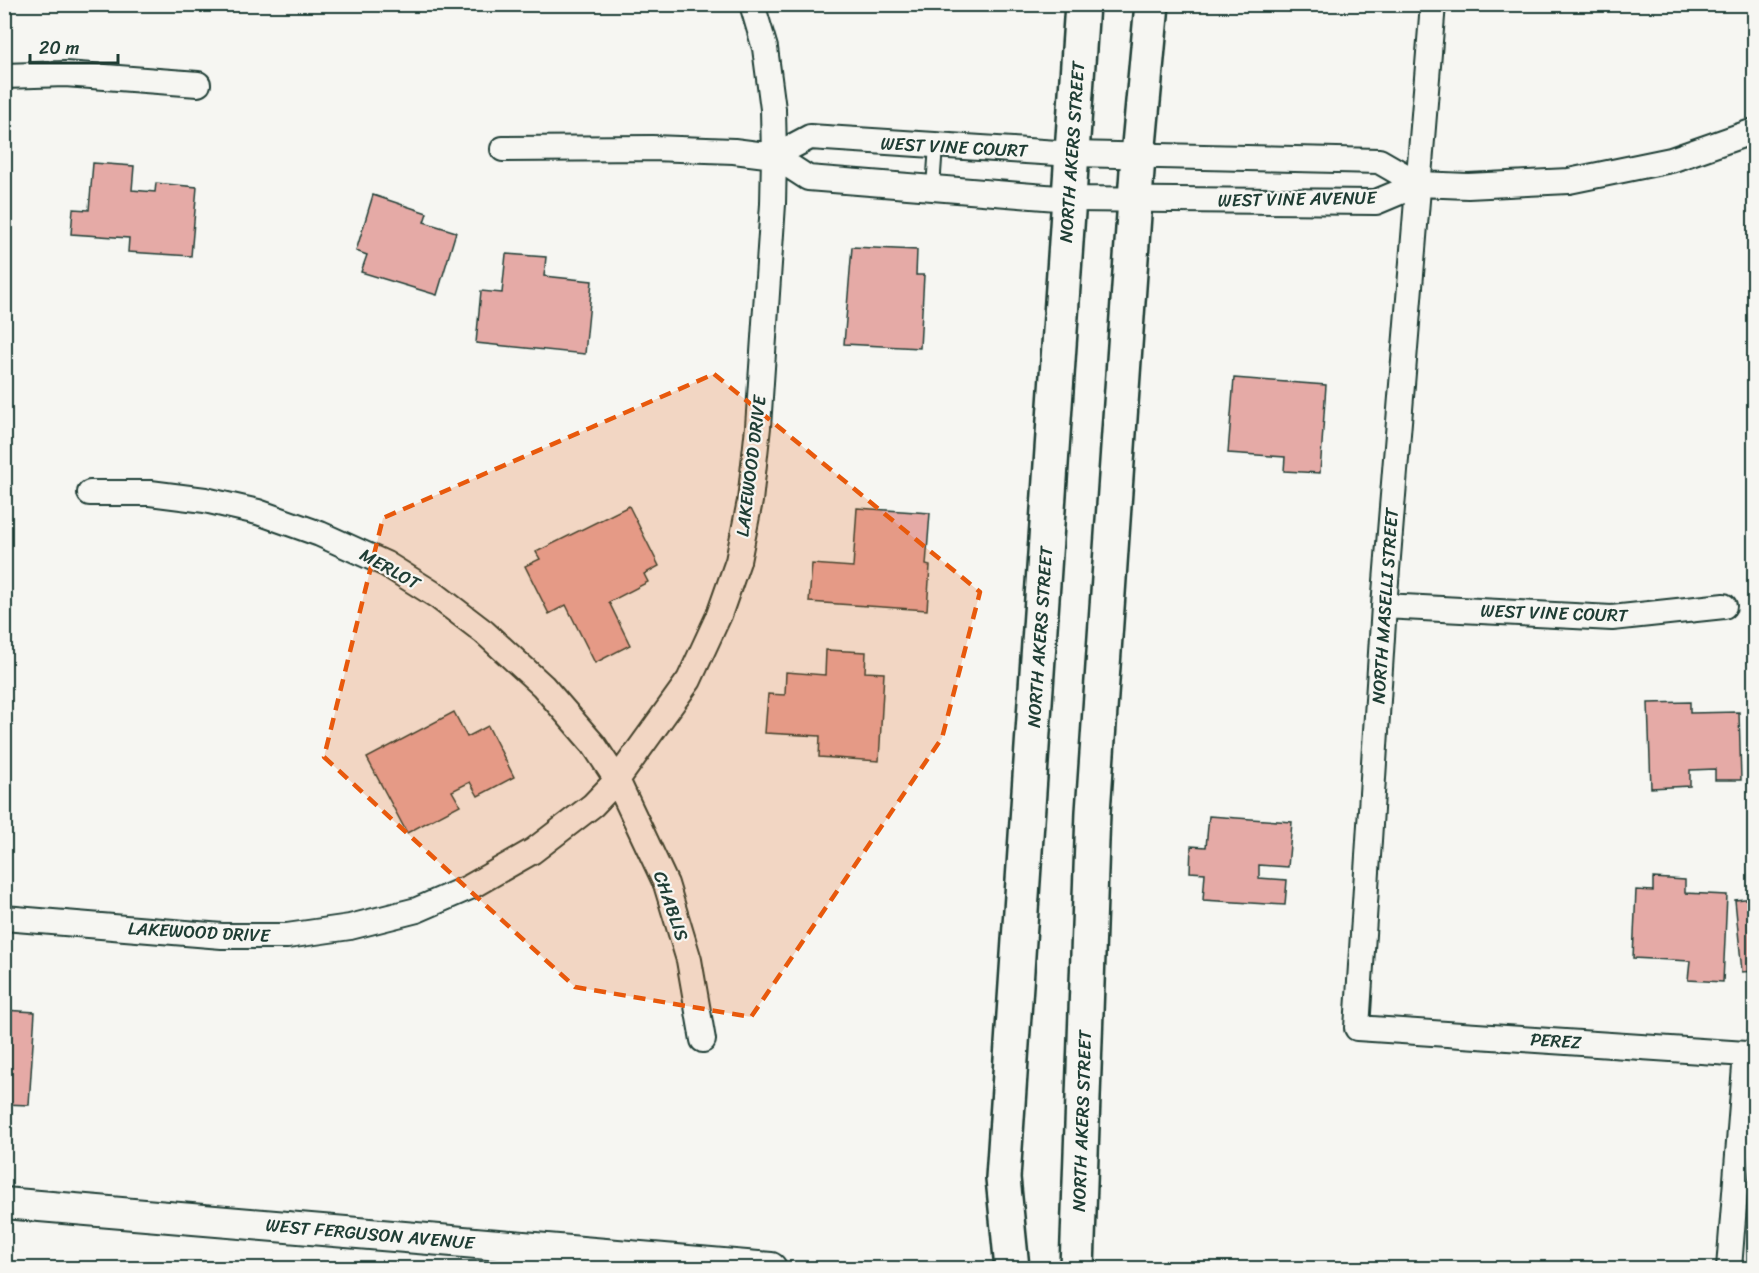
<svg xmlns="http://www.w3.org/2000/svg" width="1759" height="1273" font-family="Sriracha,sans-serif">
  <rect width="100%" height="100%" fill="#f6f6f2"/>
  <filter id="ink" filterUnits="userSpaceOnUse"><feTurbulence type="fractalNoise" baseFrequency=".0167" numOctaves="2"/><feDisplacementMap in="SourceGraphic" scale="12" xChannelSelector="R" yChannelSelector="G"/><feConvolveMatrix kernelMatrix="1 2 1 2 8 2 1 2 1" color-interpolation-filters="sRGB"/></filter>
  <g filter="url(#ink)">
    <!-- building -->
    <path fill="#e5aaa6" stroke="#1f3d34" stroke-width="1.5" d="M93 163 134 166 132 190 155 192 156 183 197 187 191 256 128 252 129 238 71 234 73 209 89 210Z
      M373 195 427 213 424 222 456 232 437 295 361 272 367 255 356 251Z
      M852 247 917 250 916 275H924L920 348 844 344Z
      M506 254 546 257 544 276 592 281 585 354 476 343 481 291 502 293Z
      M1234 378 1326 385 1320 473 1284 471 1285 457 1228 453Z
      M629 506 659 566 644 574 648 582 609 602 630 645 595 663 566 605 549 614 525 566 540 559 536 552Z
      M857 508 930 513 926 565 930 566 927 610 809 602 812 564 853 567Z
      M826 650 866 652 865 672 884 673 879 761 819 757 820 736 765 733 768 694 785 695 786 672 825 675Z
      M1690 702V713L1739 712 1741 780H1715V769L1690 770V786L1651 788 1648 703Z
      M454 712 467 737 488 726 514 777 478 796 470 782 452 791 460 805 407 833 367 758Z
      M1209 816 1292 822 1288 867 1259 865V878L1287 880 1285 905 1203 900 1205 873 1190 872 1191 846 1206 847Z
      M1653 878 1685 880V893L1727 895 1723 982 1688 980 1690 961 1633 958 1636 890 1653 891Z
      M1754 898V971L1742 972 1735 900Z
      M4 1010 35 1012 29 1105 4 1104Z"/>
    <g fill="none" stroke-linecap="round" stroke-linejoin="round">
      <!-- service casing -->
      <g stroke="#1f3d34" stroke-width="16">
        <path id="service" d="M933 187 936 146"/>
      </g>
      <!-- minor casing -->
      <g stroke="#1f3d34" stroke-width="28">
        <path id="minor" d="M1433 4 1384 606 1357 1028 1746 1054 1754 1053
          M4 76 65 74 198 84
          M503 149 652 148 734 151 774 156 808 178 1070 199 1376 202 1419 184 1468 186 1569 181 1671 160 1754 131
          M774 156 810 137 1073 154 1379 161 1419 184
          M90 493H150L205 500 258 512 320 534 386 564 437 596 484 632 543 686 594 745 617 780 666 884 689 960 703 1040
          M1384 606 1612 618 1724 606
          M4 918 222 936H287L350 927 417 910 470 887 533 851 593 805 617 780 689 680 719 615 738 561 750 501 758 427 773 204 774 156 773 109 765 48 752 4
          M1729 1268 1746 1054"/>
      </g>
      <!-- tertiary casing -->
      <g stroke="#1f3d34" stroke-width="34">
        <path id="tertiary" d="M4 1203 771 1268"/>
      </g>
      <!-- secondary casing -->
      <g stroke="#1f3d34" stroke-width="38">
        <path id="secondary" d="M1012 1268 1003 1178 1082 4
          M1077 1268 1093 812 1138 156 1152 4"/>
      </g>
      <!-- service -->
      <use href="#service" stroke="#f6f6f2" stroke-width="12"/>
      <!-- minor -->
      <use href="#minor" stroke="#f6f6f2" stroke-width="24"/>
      <!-- tertiary -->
      <use href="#tertiary" stroke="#f6f6f2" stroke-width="30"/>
      <!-- secondary -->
      <use href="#secondary" stroke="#f6f6f2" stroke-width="33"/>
    </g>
  </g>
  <!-- marked area -->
  <path fill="#e8590c" fill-opacity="0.2" stroke="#e8590c" stroke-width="4.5" stroke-dasharray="12 8" stroke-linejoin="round" d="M714 374 980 592 942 738 751 1017 575 987 324 757 383 518Z"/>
  <g text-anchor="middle" stroke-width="4.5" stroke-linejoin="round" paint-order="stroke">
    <!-- street labels -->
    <g font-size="18" fill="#1f3d34" stroke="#f6f6f2">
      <text transform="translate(954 147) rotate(3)" y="6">WEST VINE COURT</text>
      <text transform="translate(1072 152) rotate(-86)" y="6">NORTH AKERS STREET</text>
      <text transform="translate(1297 199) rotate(-1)" y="6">WEST VINE AVENUE</text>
      <text transform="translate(751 466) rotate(-83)" y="6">LAKEWOOD DRIVE</text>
      <text transform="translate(390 569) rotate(29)" y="6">MERLOT</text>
      <text transform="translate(1385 606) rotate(-86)" y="6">NORTH MASELLI STREET</text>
      <text transform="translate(1554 613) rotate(2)" y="6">WEST VINE COURT</text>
      <text transform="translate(1040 637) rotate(-86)" y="6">NORTH AKERS STREET</text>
      <text transform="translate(671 906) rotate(71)" y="6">CHABLIS</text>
      <text transform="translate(199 932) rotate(3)" y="6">LAKEWOOD DRIVE</text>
      <text transform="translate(1556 1041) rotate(4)" y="6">PEREZ</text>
      <text transform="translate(1082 1121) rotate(-88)" y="6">NORTH AKERS STREET</text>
      <text transform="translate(370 1234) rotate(5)" y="6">WEST FERGUSON AVENUE</text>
    </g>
  </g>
  <!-- margin -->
  <rect width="1759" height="1273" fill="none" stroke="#f6f6f2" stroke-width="24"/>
  <rect x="12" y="12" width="1735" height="1249" fill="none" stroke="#1f3d34" stroke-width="2" filter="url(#ink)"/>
  <!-- scale -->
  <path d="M30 54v9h88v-9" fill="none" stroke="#1f3d34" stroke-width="3"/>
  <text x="39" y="54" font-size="18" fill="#1f3d34" stroke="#f6f6f2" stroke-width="4.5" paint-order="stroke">20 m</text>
</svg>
